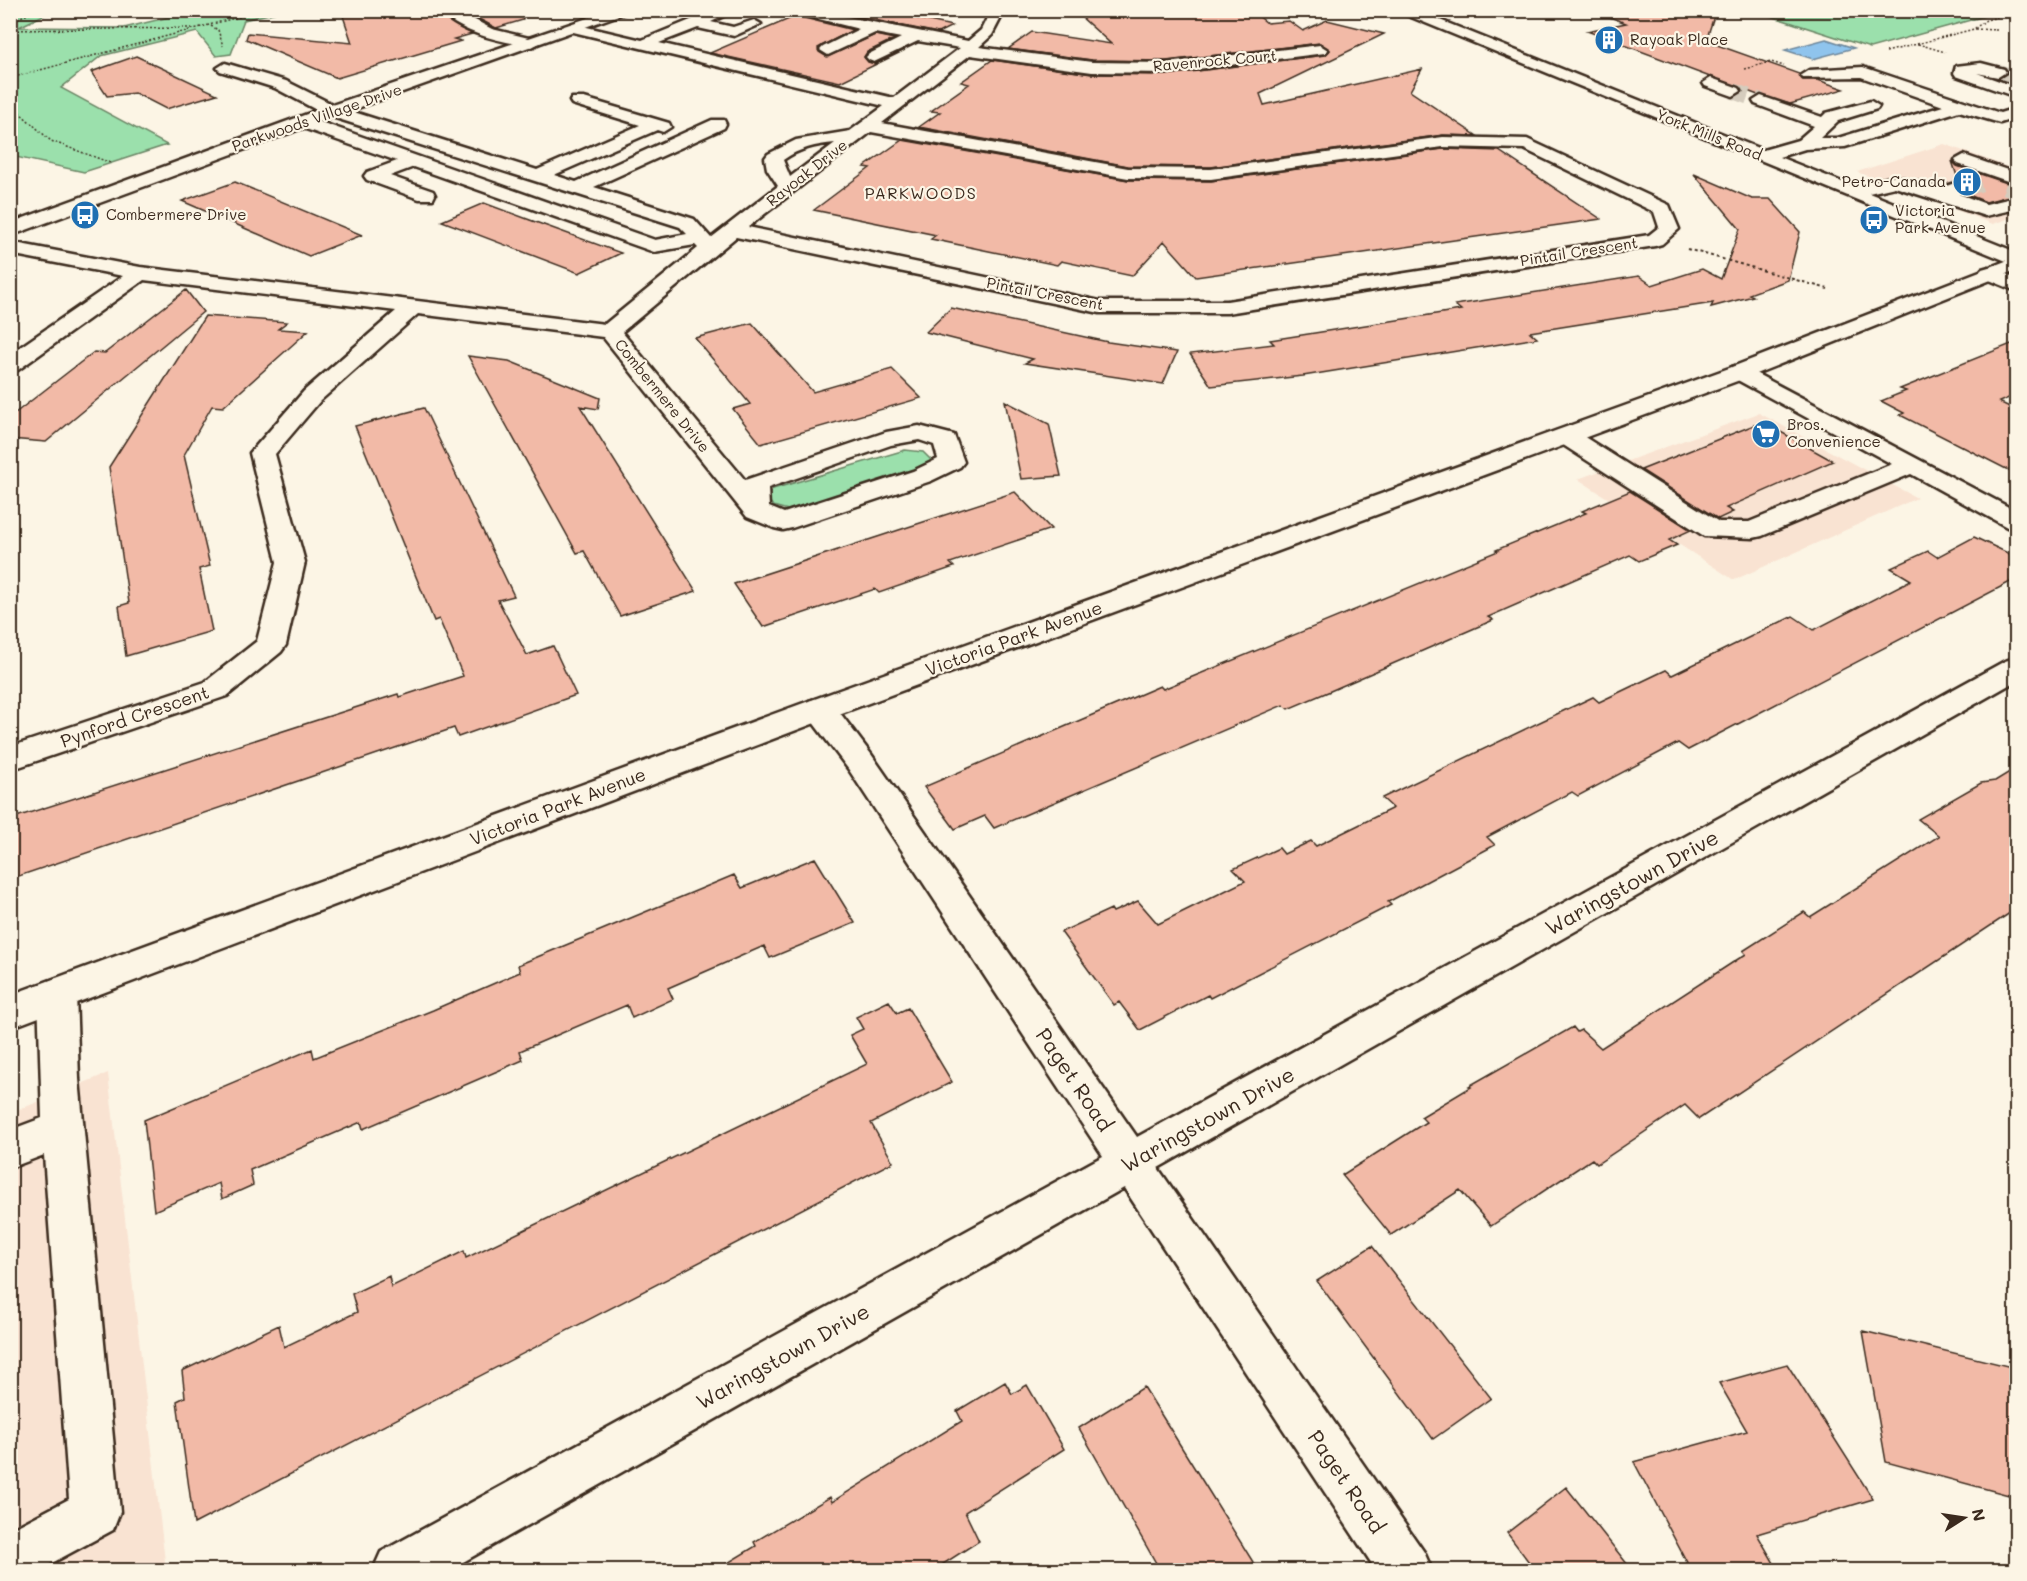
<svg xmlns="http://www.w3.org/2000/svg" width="2027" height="1581" font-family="Mali,sans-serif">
  <rect width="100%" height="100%" fill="#fcf5e5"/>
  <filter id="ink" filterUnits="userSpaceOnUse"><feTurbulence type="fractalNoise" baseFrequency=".0167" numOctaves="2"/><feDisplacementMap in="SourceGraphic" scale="12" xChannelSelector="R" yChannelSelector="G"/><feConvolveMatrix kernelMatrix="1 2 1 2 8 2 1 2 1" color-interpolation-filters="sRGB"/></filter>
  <g filter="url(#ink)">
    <!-- built -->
    <path fill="#f9e3d2" d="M1944 144 2016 170V216L1993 224 1857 172Z
      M1759 413 1917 498 1734 580 1578 479Z
      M108 1073 166 1570H11V1113Z"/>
    <!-- green -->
    <path fill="#9be0ac" stroke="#6b8565" stroke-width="1.5" d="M29 11H52L19 27 124 28 194 11H281L244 20 231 54 216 56 197 32 101 56 61 88 167 145 84 172 11 156V16Z
      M1755 11H2003L1870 48Z
      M905 450 923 452 931 460 926 469 788 510 773 506 766 497 773 489Z"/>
    <!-- water -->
    <path fill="#8fc4ed" stroke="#6d869a" stroke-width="1.5" d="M1826 39 1854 48 1813 59 1785 50Z"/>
    <!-- building -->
    <path fill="#f2baa7" stroke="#3b2a1e" stroke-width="1.5" d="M341 10H437L447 20 472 34 454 39 461 41 337 78 246 39 248 33 352 43Z
      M462 10H522L523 20 496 28Z
      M826 10H879L952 26 938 33Z
      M1128 10H1251L1267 23 1289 21 1303 31 1327 20 1384 34 1260 94 1264 105 1422 69 1410 91 1477 136 1443 135 1211 167 1128 166 919 127 940 112 931 111 969 84 961 82 992 60 1092 74 1166 75 1325 55 1330 50 1320 43 1166 61 1092 60 1008 49 1032 32 1111 44 1079 15Z
      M1605 10H1716L1706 41 1799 74 1803 80H1818L1844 89 1790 104 1758 95 1587 31 1626 23 1604 15Z
      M796 16 853 30 818 48 819 52 827 57 875 35 894 39 867 52 864 57 868 62 875 64 905 50 840 82 710 53Z
      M136 56 217 94 166 109 135 93 107 96 91 72Z
      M902 140 1128 180 1211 181 1443 149 1499 151 1601 219 1196 277 1164 241 1132 276 1061 261 1057 265 931 239 936 235 814 210 870 168 864 167Z
      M1952 161 1957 166 2016 186V194L1986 202 1964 193 1971 186 1968 181 1958 179Z
      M1694 174 1752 199H1770L1800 232 1788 280 1749 294 1753 296 1711 307 1713 303 1530 332 1537 338 1303 376 1211 386 1190 354 1274 344 1270 340 1461 310 1455 305 1639 276 1652 285 1702 269 1721 279 1740 229Z
      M235 182 362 235 309 256 182 201Z
      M484 203 530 220 621 253 579 273 442 221Z
      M186 290 203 312 46 442 10 439V417L94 352 105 353Z
      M951 308 1108 342 1177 352 1163 384 1025 363 1033 359 926 332Z
      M205 316 287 322 278 329 308 331 223 407 212 406 184 455 210 566 199 569 212 631 126 656 119 606 129 603 109 467Z
      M752 323 813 392 892 369 921 398 761 444 733 409 750 404 695 338Z
      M2016 342V395L1999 402 2016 410V474L1900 415 1904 413 1881 401 1906 391 1900 389Z
      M468 356 509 361 600 398 598 409 580 406 696 591 620 616 584 551 577 553Z
      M1005 401 1049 424 1061 476 1021 479Z
      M424 408 514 596 498 600 527 655 553 646 576 695 458 737 454 728 10 879V819L398 694 399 697 463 676 439 619 434 621 355 426Z
      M1754 425 1770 426 1833 461 1726 508 1733 512 1718 519 1641 470Z
      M1630 491 1691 530 1669 540 1677 545 1639 561 1630 555 1488 617 1493 620 1491 621 1328 692 1288 709 1283 705 994 828 985 816 955 829 924 787 1160 686 1163 689 1498 551 1496 550 1586 513 1582 511Z
      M1015 492 1051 529 950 563 954 567 879 593 875 589 763 627 734 584Z
      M1974 537 2016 557V579L1688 750 1678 743 1578 796 1572 792 1487 837 1495 845 1388 902 1391 905 1210 998 1208 995 1140 1030 1119 1002 1114 1005 1061 932 1111 909 1113 912 1138 901 1158 924 1245 881 1233 869 1279 848 1284 854 1311 841 1316 846 1393 808 1382 798 1542 721 1593 697 1599 702 1666 670 1672 675 1793 616 1814 630 1911 580 1891 568 1928 551 1937 557Z
      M2016 768V909L1699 1119 1685 1105 1597 1164 1592 1159 1491 1226 1460 1190 1391 1235 1342 1175 1426 1122 1421 1117 1471 1087 1469 1086 1573 1027 1577 1032 1581 1030 1601 1048 1735 961 1746 954 1743 951 1804 912 1810 917 1939 836 1918 819 1981 783 1995 781Z
      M815 858 855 923 770 958 764 946 668 988 673 999 632 1018 627 1005 520 1051 523 1060 363 1129 361 1122 250 1170 253 1185 222 1199 219 1183 154 1211 144 1120 312 1049 314 1058 433 1010 520 972 518 965 734 875 742 888Z
      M889 1001 897 1013 908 1008 952 1082 871 1123 893 1162 194 1524 177 1401 185 1397 182 1371 279 1325 284 1347 357 1312 352 1294 389 1276 391 1287 464 1251 466 1258 867 1064 850 1035 863 1029 856 1017Z
      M1372 1246 1491 1398 1433 1439 1317 1281Z
      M1863 1331 2016 1368V1497L1886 1462Z
      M1787 1364 1873 1499 1757 1534 1778 1570H1691L1634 1462 1747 1431 1719 1383Z
      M1005 1382 1012 1394 1027 1385 1064 1449 965 1512 979 1541 934 1570H716L756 1546 754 1542 830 1497 832 1502 962 1421 957 1411Z
      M1144 1387 1205 1485 1258 1570H1160L1079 1428Z
      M1566 1487 1632 1570H1535L1507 1533Z"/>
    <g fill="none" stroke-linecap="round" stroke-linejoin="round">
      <!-- minor-tunnel-far1 -->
      <path stroke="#d5ccbd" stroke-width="16" stroke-dasharray="16 8" stroke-linecap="butt" d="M1998 72 2016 78
        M1733 91 1761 101"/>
      <!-- minor-tunnel -->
      <path stroke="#d5ccbd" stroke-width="21" stroke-dasharray="21 10" stroke-linecap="butt" d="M2006 184 2016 188
        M1960 187 1983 180"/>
      <!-- minor casing -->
      <g stroke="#3b2a1e" stroke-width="5">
        <path id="minor" d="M439 10H456L492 29 537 40 539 43 532 47C502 41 461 35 439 10Z
          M715 10H736L711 22 733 27 754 20 761 24 734 36 698 28 659 43 894 98 960 48 918 41 874 62 869 60 866 57 869 54 901 38 875 33 828 55 820 50 823 47 859 29 783 10H812L968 41 981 30 991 10H1005L992 35 979 47 1092 62 1166 63 1320 45 1328 50 1325 53 1166 73 1092 72 970 55 882 123 1128 168 1211 169 1443 137 1527 139 1669 205 1679 229 1662 244 1655 246 1227 313H1100L736 237 622 332 745 480 886 432 919 426 954 435 964 462 960 467 931 481 792 528 783 530 774 528 747 517 603 337 418 314 320 401 275 454 305 562 286 645 281 652 227 696 10 770V747L205 682 257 641 277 562 250 453 304 391 396 311 144 280 18 370 10 372V354L123 276 10 254V242L140 267 605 324 698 248 695 245 654 252 414 167 390 176 433 191 435 195 433 199H419L367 180 364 176 367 172 397 161 297 126 295 122 297 118H309L655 240 687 234 680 227 326 115 275 88 220 71 217 68 225 63 286 81 338 107 537 170 640 125 572 104 570 101 572 98H584L669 123 671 127 663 132 657 130 554 175 576 182 712 120H724L726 124 724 128 594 187 694 219 711 238 778 186 767 169 765 158 768 154 796 140 850 131 884 106 569 31 567 28 574 24 642 40ZM871 132 1128 178 1211 179 1443 147 1524 149 1654 212 1659 227 1649 235 1227 301H1100L748 227ZM835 143 790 177 783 160C799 148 816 145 835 143ZM919 440 934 445 938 459 913 471 784 513 769 507 768 488 891 445Z
          M1394 10H1415L1763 150 1798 140 1814 126 1755 104 1753 101 1761 96 1822 117 1826 113 1871 101 1879 106 1877 109 1838 121 1820 138H1838L1943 106 1861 77 1803 78 1801 75 1809 70 1863 67 2000 113 2016 108V118L2000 123 1959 111 1845 147 1805 149 1779 157 1852 186 1895 176 1941 188 1960 181 1967 183 1969 187 1959 194 1986 204 2016 197V209L1985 216 1895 187 1869 193 2016 252V265Z
          M1981 63 2004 69 2006 72 1998 77 1977 73 2016 87V97L1956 76 1954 73 1956 66Z
          M1711 78 1739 88 1741 91 1733 96 1705 86 1703 83Z
          M1964 155 2016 173V184L1958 164 1955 160Z
          M1989 267 2016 278V291L1982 277 1979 273 1982 269Z
          M1740 365 2016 511V529L2007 527 1911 474 1762 536 1753 538 1704 536 1557 441 1554 436 1557 431 1566 429 1575 431 1719 522H1749L1892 464 1732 377 1729 372 1732 367Z
          M2016 658V681L1158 1168 1424 1552 1432 1570H1376L1124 1188 449 1570H373L381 1552 1103 1156 849 770 809 717 804 709 809 701 820 698 831 701 871 754 1137 1137 2005 661Z
          M57 978 70 983 76 994 79 1079 120 1512 113 1530 39 1570H10V1530L69 1499 44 1155 10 1168V1130L42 1118 38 994 44 983Z"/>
      </g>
      <!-- major casing -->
      <g stroke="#3b2a1e" stroke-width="5">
        <path id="major" d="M611 10H633L338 115 10 236V223L326 107Z
          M2016 257V270L1748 377 831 717 10 1028V995L809 701 1732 367Z"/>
      </g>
      <!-- path-far1 -->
      <path stroke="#3b2a1e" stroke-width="1.5" stroke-dasharray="2 2" stroke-linecap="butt" d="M10 21 39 10
        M211 26 218 30 223 46
        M1975 29 1997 30
        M10 30 192 28
        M1918 44 1945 52
        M1886 52 1974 29 1986 20 2016 12
        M1745 69 1771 62 1784 66
        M10 78 265 10
        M10 104 51 141 111 163"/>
      <!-- path -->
      <path stroke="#3b2a1e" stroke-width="2" stroke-dasharray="3 3" stroke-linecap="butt" d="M1687 249 1828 289"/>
      <!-- minor -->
      <use href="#minor" fill="#fcf5e5" fill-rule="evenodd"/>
      <!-- major -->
      <use href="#major" fill="#fcf5e5" fill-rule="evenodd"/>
    </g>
  </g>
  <!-- icons -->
  <defs>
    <g id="building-disc" transform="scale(1.5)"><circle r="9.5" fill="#1f6fb2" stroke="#fcf5e5"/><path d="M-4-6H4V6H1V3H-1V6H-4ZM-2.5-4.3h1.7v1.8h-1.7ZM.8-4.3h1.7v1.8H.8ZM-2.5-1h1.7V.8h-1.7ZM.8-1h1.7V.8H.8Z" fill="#fff"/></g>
    <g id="bus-disc" transform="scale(1.5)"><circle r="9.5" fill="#1f6fb2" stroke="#fcf5e5"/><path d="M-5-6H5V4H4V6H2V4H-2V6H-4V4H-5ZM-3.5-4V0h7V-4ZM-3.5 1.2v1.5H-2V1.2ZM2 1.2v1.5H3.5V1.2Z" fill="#fff"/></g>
    <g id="supermarket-disc" transform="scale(1.5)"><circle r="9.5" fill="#1f6fb2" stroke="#fcf5e5"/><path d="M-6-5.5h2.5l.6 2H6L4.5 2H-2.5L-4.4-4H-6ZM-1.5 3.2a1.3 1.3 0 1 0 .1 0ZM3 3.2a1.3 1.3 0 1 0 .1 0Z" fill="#fff"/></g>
  </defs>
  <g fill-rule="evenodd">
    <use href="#building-disc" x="1609" y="40"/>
    <use href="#building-disc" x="1967" y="182"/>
    <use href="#bus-disc" x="85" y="215"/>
    <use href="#bus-disc" x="1874" y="220"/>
    <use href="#supermarket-disc" x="1766" y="434"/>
  </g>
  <g text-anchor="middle" stroke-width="4.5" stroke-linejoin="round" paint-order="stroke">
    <!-- far-poi labels -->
    <g font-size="15" fill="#3b2a1e" stroke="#fcf5e5" text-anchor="start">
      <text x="1630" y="45">Rayoak Place</text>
      <text x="1946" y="187" text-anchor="end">Petro-Canada</text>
      <text x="1895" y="216">Victoria<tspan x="1895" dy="17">Park Avenue</tspan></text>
      <text x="106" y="220">Combermere Drive</text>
      <text x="1787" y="430">Bros.<tspan x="1787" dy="17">Convenience</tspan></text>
    </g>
    <!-- far-street labels -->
    <g font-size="15" fill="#3b2a1e" stroke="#fcf5e5">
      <text transform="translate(1215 61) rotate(-5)" y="5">Ravenrock Court</text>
      <text transform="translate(317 118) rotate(-19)" y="5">Parkwoods Village Drive</text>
      <text transform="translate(1709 135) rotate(22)" y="5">York Mills Road</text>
      <text transform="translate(807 173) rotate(-38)" y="5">Rayoak Drive</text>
      <text transform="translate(1579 252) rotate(-9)" y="5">Pintail Crescent</text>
      <text transform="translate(1045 294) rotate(11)" y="5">Pintail Crescent</text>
      <text transform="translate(662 396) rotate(51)" y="5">Combermere Drive</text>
    </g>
    <!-- far-neighbourhood labels -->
    <g font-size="16" letter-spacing="1.5" fill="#3b2a1e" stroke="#fcf5e5">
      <text x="921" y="199">PARKWOODS</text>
    </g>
    <!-- street labels -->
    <g font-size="18" fill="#3b2a1e" stroke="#fcf5e5">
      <text transform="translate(1014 639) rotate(-20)" y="6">Victoria Park Avenue</text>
      <text transform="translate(135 717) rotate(-19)" y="6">Pynford Crescent</text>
      <text transform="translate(558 807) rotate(-21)" y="6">Victoria Park Avenue</text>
    </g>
    <!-- near-street labels -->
    <g font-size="21" fill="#3b2a1e" stroke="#fcf5e5">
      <text transform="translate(1632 883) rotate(-29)" y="7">Waringstown Drive</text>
      <text transform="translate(1074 1080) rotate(56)" y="7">Paget Road</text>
      <text transform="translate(1208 1120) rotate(-29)" y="7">Waringstown Drive</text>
      <text transform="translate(783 1357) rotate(-29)" y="7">Waringstown Drive</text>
      <text transform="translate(1346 1482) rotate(56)" y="7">Paget Road</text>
    </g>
  </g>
  <!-- margin -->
  <rect width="2027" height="1581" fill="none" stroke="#fcf5e5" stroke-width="36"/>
  <rect x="18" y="18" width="1991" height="1545" fill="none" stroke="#3b2a1e" stroke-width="2" filter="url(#ink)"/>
  <!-- north arrow -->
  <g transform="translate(1964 1518) rotate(78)" stroke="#fcf5e5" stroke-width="4.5" paint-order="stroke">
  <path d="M0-4.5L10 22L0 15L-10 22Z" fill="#3b2a1e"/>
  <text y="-9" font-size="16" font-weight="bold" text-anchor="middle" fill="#3b2a1e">N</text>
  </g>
</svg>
